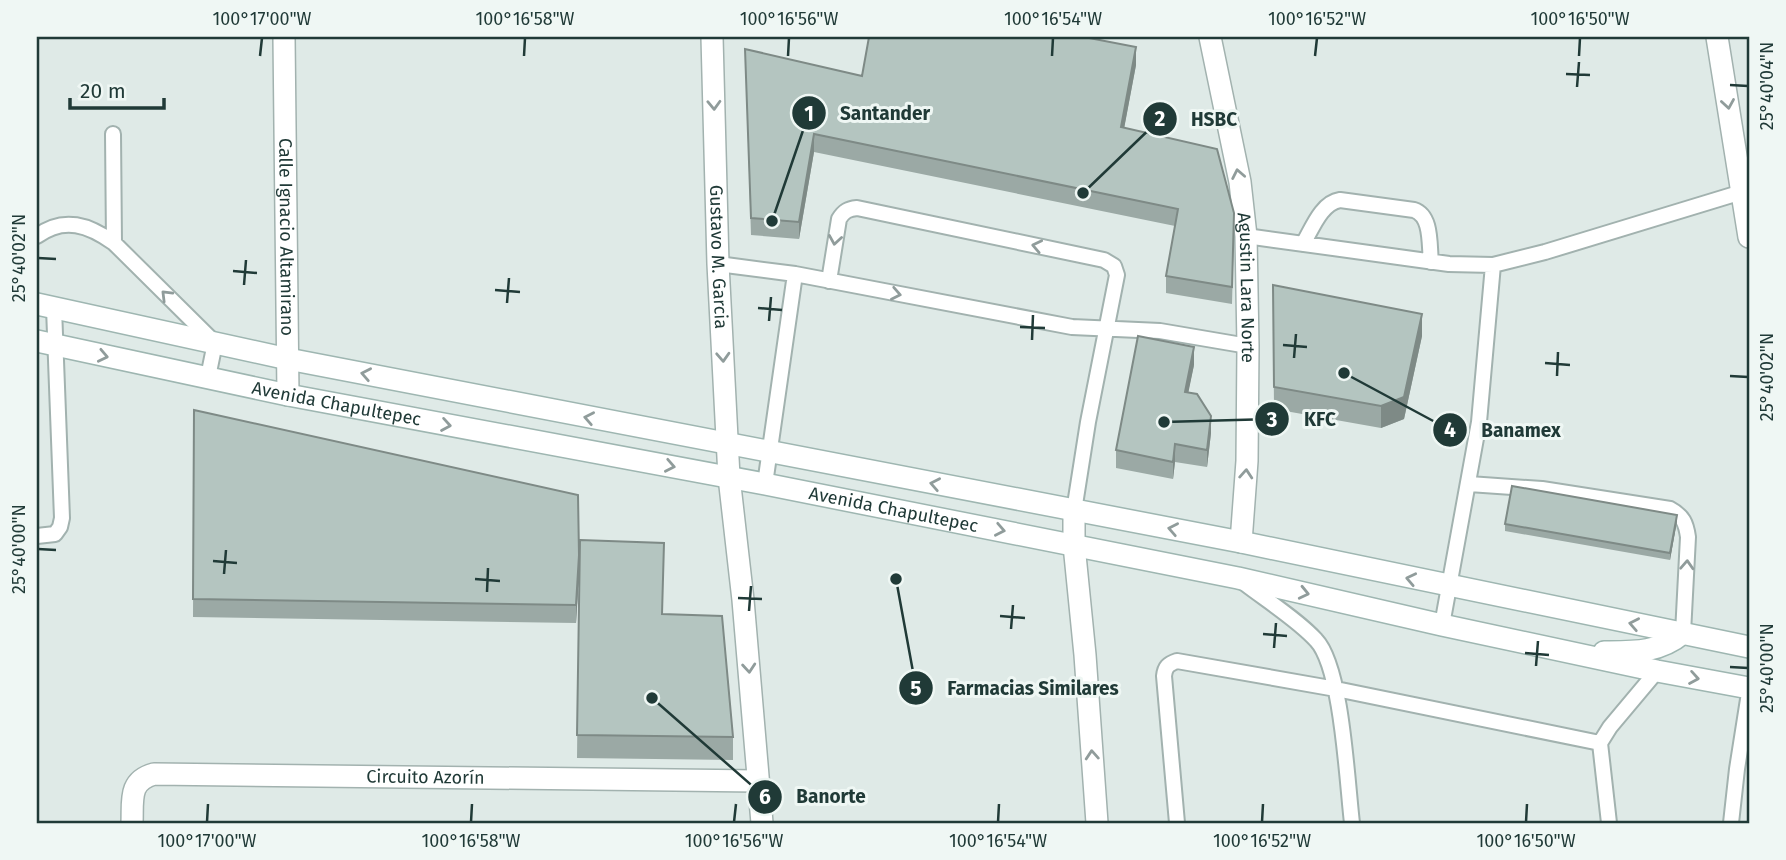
<svg xmlns="http://www.w3.org/2000/svg" width="1786" height="860" font-family="'Fira Sans',sans-serif">
  <rect width="100%" height="100%" fill="#dfeae7"/>
  <g fill="none" stroke-linecap="round" stroke-linejoin="round">
    <!-- lane casing -->
    <g stroke="#a2b2af" stroke-width="18">
      <path id="lane" d="M113 134 114 243
        M37 236C64 216 89 225 114 243L215 343 208 377
        M1246 236 1449 264 1493 265 1479 422 1442 625
        M1303 244C1312 229 1321 203 1340 200L1414 210C1432 216 1429 244 1431 262
        M718 264 795 274 1072 327 1160 331 1248 346
        M1493 265 1545 252 1742 192
        M829 281 839 219C844 211 848 209 857 208L1104 260 1114 266 1117 275 1088 422 1074 511
        M765 484 795 274
        M1469 484 1542 489 1670 509C1683 516 1686 523 1688 537L1683 633
        M37 536 55 534 60 527 62 518 54 308
        M1244 583C1266 600 1298 620 1316 640 1342 667 1347 782 1352 823
        M1177 823 1164 676C1165 667 1168 664 1177 661L1336 689 1600 743
        M1609 823 1600 743 1610 727 1657 671
        M1731 823 1737 769 1749 693"/>
    </g>
    <!-- street casing -->
    <g stroke="#a2b2af" stroke-width="24">
      <g id="street">
        <path id="s1" d="M284 37 288 395"/>
        <path id="s2" d="M712 37 718 264 729 477 743 600 762 823"/>
        <path id="s3" d="M1210 37 1240 182 1246 236 1248 346 1247 461 1241 542"/>
        <path d="M1717 37 1749 237"/>
        <path d="M1074 511V545L1085 655 1097 823"/>
        <path id="s4" d="M132 823C133 801 128 781 154 774L758 781"/>
      </g>
    </g>
    <!-- secondary casing -->
    <g stroke="#9eb6b1" stroke-width="24">
      <g id="secondary">
        <path d="M37 304 288 359 1241 542 1749 647"/>
        <path id="s5" d="M37 341 288 395 765 484 1238 578 1442 625 1657 671 1749 688"/>
        <path d="M1604 652C1634 652 1659 653 1683 633"/>
      </g>
    </g>
    <!-- lane -->
    <use href="#lane" stroke="#fff" stroke-width="14"/>
    <!-- street -->
    <use href="#street" stroke="#fff" stroke-width="21"/>
    <!-- secondary -->
    <use href="#secondary" stroke="#fff" stroke-width="21"/>
  </g>
  <!-- wall -->
  <path fill="#9ba9a5" d="M745 49 862 76 1136 65 1124 128 1234 231 1232 304 1166 293V276L1175 226 814 152 799 239 751 235Z
    M1273 285 1422 336 1404 419 1381 428 1274 409Z
    M1194 365 1188 392 1211 433 1207 467 1175 462 1173 479 1116 468V450Z
    M194 410 579 555 663 614 733 737V760L577 758 579 579 576 623 193 617Z
    M1677 521 1670 560 1505 531V524Z"/>
  <!-- shaded-wall -->
  <path fill="#7e8a86" d="M1136 47V65L1121 145V127Z
    M814 134V152L799 239V222Z
    M1422 314V336L1404 419 1381 428V406Z
    M1194 347V365L1185 409V392Z
    M1211 416V433L1207 467V450Z
    M1175 444V462L1173 479V462Z
    M1677 515V521L1670 560V553Z
    M579 555V572L576 623V605Z"/>
  <!-- building -->
  <path fill="#b4c5c0" stroke="#7e8a86" stroke-width="2" d="M869 37H1084L1136 47 1121 127 1217 149 1234 213 1232 287 1166 276 1178 209 814 134 799 222 751 218 745 49 862 76Z
    M1273 285 1422 314 1404 397 1381 406 1274 387Z
    M1138 336 1194 347 1185 392 1197 394 1211 416 1207 450 1175 444 1173 462 1116 450Z
    M194 410 578 495 579 555 576 605 193 599Z
    M1512 486 1677 515 1670 553 1505 524Z
    M580 540 664 543 662 614 722 616 733 737 577 735Z"/>
  <!-- one-way arrows -->
  <defs><path id="oneway-chevron" d="M-2-3.5L2.5 0L-2 3.5" fill="none" stroke-width="1.6" stroke-linecap="round" stroke-linejoin="round" transform="scale(1.75)"/></defs>
  <g stroke="#909c9b">
    <use href="#oneway-chevron" transform="translate(1728 104) rotate(81)"/>
    <use href="#oneway-chevron" transform="translate(714 105) rotate(88)"/>
    <use href="#oneway-chevron" transform="translate(1238 174) rotate(-101)"/>
    <use href="#oneway-chevron" transform="translate(835 240) rotate(99)"/>
    <use href="#oneway-chevron" transform="translate(1037 246) rotate(-168)"/>
    <use href="#oneway-chevron" transform="translate(896 294) rotate(11)"/>
    <use href="#oneway-chevron" transform="translate(166 295) rotate(-135)"/>
    <use href="#oneway-chevron" transform="translate(103 356) rotate(12)"/>
    <use href="#oneway-chevron" transform="translate(723 357) rotate(87)"/>
    <use href="#oneway-chevron" transform="translate(366 374) rotate(-169)"/>
    <use href="#oneway-chevron" transform="translate(589 418) rotate(-169)"/>
    <use href="#oneway-chevron" transform="translate(446 425) rotate(10)"/>
    <use href="#oneway-chevron" transform="translate(670 466) rotate(11)"/>
    <use href="#oneway-chevron" transform="translate(1246 474) rotate(-86)"/>
    <use href="#oneway-chevron" transform="translate(935 484) rotate(-169)"/>
    <use href="#oneway-chevron" transform="translate(1173 529) rotate(-169)"/>
    <use href="#oneway-chevron" transform="translate(1000 530) rotate(11)"/>
    <use href="#oneway-chevron" transform="translate(1687 565) rotate(-87)"/>
    <use href="#oneway-chevron" transform="translate(1411 579) rotate(-168)"/>
    <use href="#oneway-chevron" transform="translate(1304 593) rotate(13)"/>
    <use href="#oneway-chevron" transform="translate(1634 624) rotate(-169)"/>
    <use href="#oneway-chevron" transform="translate(749 668) rotate(85)"/>
    <use href="#oneway-chevron" transform="translate(1694 678) rotate(10)"/>
    <use href="#oneway-chevron" transform="translate(1092 755) rotate(-94)"/>
  </g>
  <!-- ticks -->
  <path fill="none" stroke="#203a37" stroke-width="2.5" d="M260 56 262 38M524 56 525 38M788 56 789 38M1052 56 1053 38M1315 56 1317 38M1579 56 1580 38M1566 74 1590 75M1730 85 1748 86M1577 87 1579 62M38 258 56 259M233 271 257 273M244 285 246 260M495 290 520 292M507 303 509 278M758 308 782 310M769 321 771 297M1020 327 1045 328M1032 340 1033 315M1283 345 1307 347M1294 358 1296 334M1545 363 1570 365M1557 376 1558 352M1730 376 1748 377M38 549 56 550M213 561 237 563M224 574 226 550M475 579 500 581M487 592 488 568M738 598 762 599M749 611 751 586M1000 616 1025 618M1011 629 1013 605M1263 634 1287 636M1274 648 1276 623M1525 653 1549 655M1536 666 1538 641M1730 667 1748 668M207 822 208 804M471 822 472 804M734 822 736 804M998 822 999 804M1262 822 1263 804M1526 822 1527 804"/>
  <g text-anchor="middle" stroke-width="6" stroke-linejoin="round" paint-order="stroke">
    <!-- street labels -->
    <g font-size="18" fill="#203a37" stroke="#eff7f4">
      <text dy="6" stroke="none"><textPath href="#s1" startOffset="200">Calle Ignacio Altamirano</textPath></text>
      <text dy="6" stroke="none"><textPath href="#s2" startOffset="220">Gustavo M. Garcia</textPath></text>
      <text dy="6" stroke="none"><textPath href="#s3" startOffset="254">Agustin Lara Norte</textPath></text>
      <text dy="6" stroke="none"><textPath href="#s5" startOffset="306">Avenida Chapultepec</textPath></text>
      <text dy="6" stroke="none"><textPath href="#s5" startOffset="873">Avenida Chapultepec</textPath></text>
      <text dy="6" stroke="none"><textPath href="#s4" startOffset="331">Circuito Azorín</textPath></text>
    </g>
  </g>
  <!-- callouts -->
  <path fill="none" stroke="#203a37" stroke-width="2.5" d="M772 221L809 113M1083 193L1160 119M1164 422L1272 419M1344 373L1450 430M896 579L916 688M652 698L765 797"/>
  <g fill="#203a37" stroke="#eff7f4" stroke-width="2.5">
    <circle cx="772" cy="221" r="7"/>
    <circle cx="1083" cy="193" r="7"/>
    <circle cx="1164" cy="422" r="7"/>
    <circle cx="1344" cy="373" r="7"/>
    <circle cx="896" cy="579" r="7"/>
    <circle cx="652" cy="698" r="7"/>
    <circle cx="809" cy="113" r="18"/>
    <circle cx="1160" cy="119" r="18"/>
    <circle cx="1272" cy="419" r="18"/>
    <circle cx="1450" cy="430" r="18"/>
    <circle cx="916" cy="688" r="18"/>
    <circle cx="765" cy="797" r="18"/>
  </g>
  <g font-size="21" text-anchor="middle" font-weight="bold" fill="#fff">
    <text x="809" y="121">1</text>
    <text x="1160" y="126">2</text>
    <text x="1272" y="427">3</text>
    <text x="1450" y="437">4</text>
    <text x="916" y="696">5</text>
    <text x="765" y="804">6</text>
  </g>
  <g font-size="19" text-anchor="middle" font-weight="bold" fill="#203a37" stroke="#eff7f4" stroke-width="6" stroke-linejoin="round" paint-order="stroke">
    <text x="885" y="120">Santander</text>
    <text x="1214" y="126">HSBC</text>
    <text x="1320" y="426">KFC</text>
    <text x="1521" y="437">Banamex</text>
    <text x="1033" y="695">Farmacias Similares</text>
    <text x="831" y="803">Banorte</text>
  </g>
  <!-- border -->
  <rect width="1786" height="860" fill="none" stroke="#eff7f4" stroke-width="77"/>
  <!-- scale -->
  <path d="M70 98v10h94v-10" fill="none" stroke="#203a37" stroke-width="3.5"/>
  <text x="80" y="98" font-size="21" fill="#203a37" stroke="#eff7f4" stroke-width="5" paint-order="stroke">20 m</text>
  <rect x="38" y="38" width="1710" height="784" fill="none" stroke="#203a37" stroke-width="2.5"/>
  <g font-size="18" text-anchor="middle" fill="#203a37">
    <text x="262" y="25">100°17'00"W</text>
    <text x="525" y="25">100°16'58"W</text>
    <text x="789" y="25">100°16'56"W</text>
    <text x="1053" y="25">100°16'54"W</text>
    <text x="1317" y="25">100°16'52"W</text>
    <text x="1580" y="25">100°16'50"W</text>
    <text transform="translate(1767 86) rotate(-90)" y="6">25°40'04"N</text>
    <text transform="translate(19 258) rotate(-90)" y="6">25°40'02"N</text>
    <text transform="translate(1767 377) rotate(-90)" y="6">25°40'02"N</text>
    <text transform="translate(19 549) rotate(-90)" y="6">25°40'00"N</text>
    <text transform="translate(1767 668) rotate(-90)" y="6">25°40'00"N</text>
    <text x="207" y="847">100°17'00"W</text>
    <text x="471" y="847">100°16'58"W</text>
    <text x="734" y="847">100°16'56"W</text>
    <text x="998" y="847">100°16'54"W</text>
    <text x="1262" y="847">100°16'52"W</text>
    <text x="1526" y="847">100°16'50"W</text>
  </g>
</svg>
